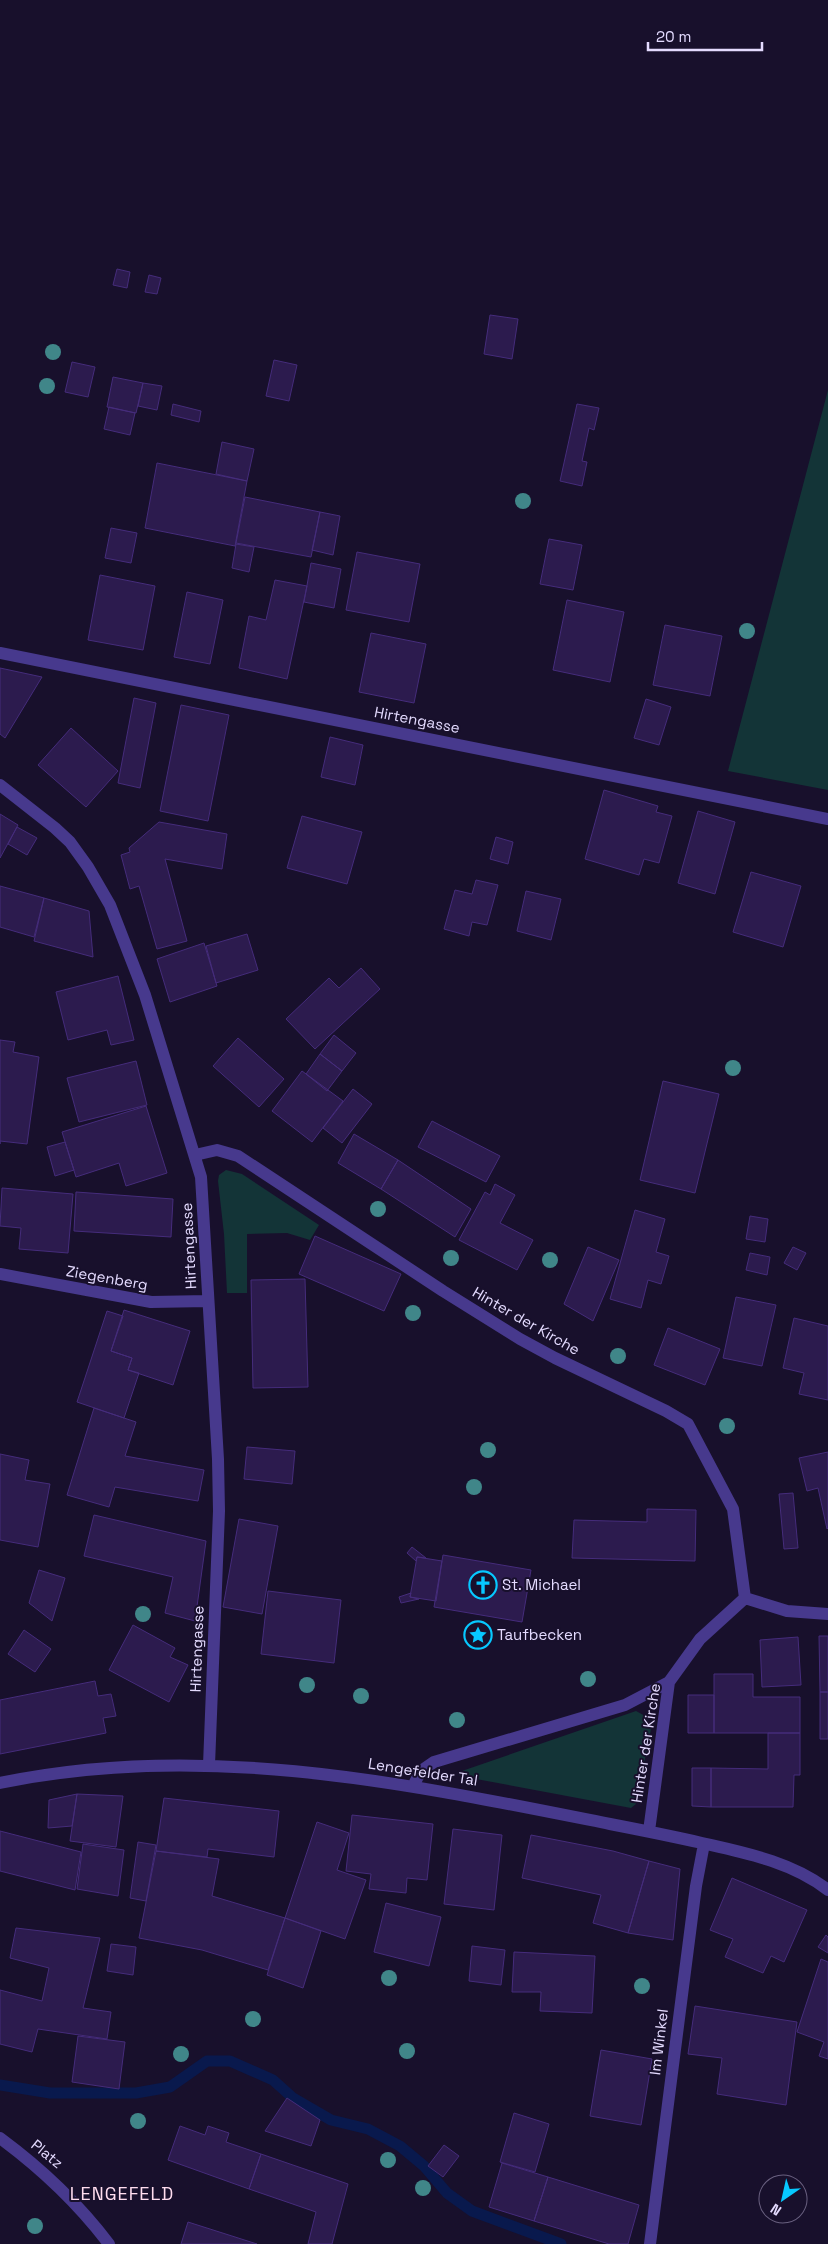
<svg xmlns="http://www.w3.org/2000/svg" width="828" height="2244" font-family="'Space Grotesk',sans-serif">
  <rect width="100%" height="100%" fill="#18102c"/>
  <!-- green -->
  <path fill="#133437" d="M828 390V790L728 771Z
    M226 1170 242 1174 319 1225 310 1240 287 1233 247 1234V1293H227L224 1234 218 1181 219 1175Z
    M636 1711 647 1717 651 1729 636 1804 631 1808 460 1776 458 1774 459 1772Z"/>
  <g fill="none" stroke-linecap="round" stroke-linejoin="round">
    <!-- stream -->
    <path stroke="#09194d" stroke-width="11" d="M0 2085 50 2093H136L170 2087 207 2061H230L273 2080 293 2098 331 2120 368 2129 400 2146 424 2166 447 2193 472 2211 561 2244"/>
  </g>
  <!-- building -->
  <path fill="#2c1b4e" stroke="#452c7b" d="M117 269 130 272 127 288 113 285Z
    M149 275 161 278 157 294 145 292Z
    M490 315 518 319 512 359 484 354Z
    M274 360 297 365 289 401 266 396Z
    M72 362 95 367 88 397 65 392Z
    M113 377 143 383 136 413 107 407Z
    M143 383 162 386 157 410 138 406Z
    M173 404 201 411 199 422 171 415Z
    M577 404 599 408 594 430 589 428 582 461 587 462 582 486 560 481Z
    M109 407 135 413 130 435 104 429Z
    M222 442 254 449 247 481 216 474Z
    M157 463 247 481 235 546 145 528Z
    M245 497 320 512 311 557 236 543Z
    M320 512 340 516 333 555 312 550Z
    M111 528 137 533 131 563 105 558Z
    M549 539 582 545 573 590 540 584Z
    M236 544 254 547 249 572 232 568Z
    M357 552 420 564 409 622 346 610Z
    M311 563 341 569 334 608 304 602Z
    M100 575 155 586 143 650 88 640Z
    M275 580 307 586 287 679 239 668 249 616 266 620Z
    M187 592 223 600 210 664 174 657Z
    M567 600 624 612 610 682 553 670Z
    M665 625 722 636 710 696 653 685Z
    M371 633 426 644 414 703 359 692Z
    M0 668 42 677 5 738 0 734Z
    M134 698 156 703 140 788 118 783Z
    M646 699 671 707 659 745 634 738Z
    M181 705 229 715 208 821 160 811Z
    M71 728 118 771 86 807 38 765Z
    M330 737 363 745 355 785 321 777Z
    M604 790 658 806 656 812 672 816 659 863 644 859 639 875 585 859Z
    M698 811 735 822 715 894 678 883Z
    M0 814 18 825 0 858Z
    M302 816 362 832 347 884 287 868Z
    M159 822 227 834 222 869 165 859 187 941 157 949 139 886 130 889 121 855 130 852 129 848Z
    M17 827 37 838 27 855 8 844Z
    M496 837 513 842 508 864 490 859Z
    M751 872 801 886 783 947 733 932Z
    M476 880 498 885 487 925 472 922 469 936 444 929 455 890 472 894Z
    M0 886 44 898 34 937 0 927Z
    M526 891 561 899 551 940 517 931Z
    M44 898 89 911 93 957 34 941Z
    M247 934 258 970 216 983 206 946Z
    M204 943 217 986 170 1002 157 959Z
    M361 968 380 989 315 1049 286 1019 329 978 339 988Z
    M118 976 134 1040 111 1045 107 1030 68 1040 56 992Z
    M334 1035 356 1053 342 1071 320 1054Z
    M238 1038 284 1079 259 1107 213 1066Z
    M0 1040 15 1042 13 1052 39 1057 27 1144 0 1141V1144Z
    M320 1054 342 1071 327 1091 306 1074Z
    M136 1061 147 1105 79 1122 67 1078Z
    M302 1071 343 1101 312 1142 272 1111Z
    M663 1081 719 1094 695 1193 640 1180Z
    M353 1089 372 1104 342 1143 323 1128Z
    M146 1106 167 1173 126 1186 119 1163 76 1177 62 1132Z
    M432 1121 500 1156 486 1182 418 1147Z
    M354 1134 398 1160 381 1189 338 1163Z
    M65 1142 74 1170 55 1176 47 1147Z
    M398 1160 471 1209 455 1237 381 1189Z
    M495 1184 515 1195 500 1223 533 1240 517 1270 459 1240 485 1192 490 1195Z
    M2 1188 73 1194 68 1253 19 1249 21 1228 0 1226Z
    M76 1192 173 1199 171 1237 74 1231Z
    M635 1210 665 1219 656 1252 669 1256 661 1284 648 1280 641 1308 610 1299Z
    M750 1216 768 1219 765 1242 746 1239Z
    M315 1236 401 1274 384 1311 299 1274Z
    M588 1247 619 1260 593 1321 564 1304Z
    M793 1247 806 1253 797 1270 784 1263Z
    M750 1253 770 1257 767 1275 746 1270Z
    M305 1279 308 1387 253 1388 251 1280Z
    M736 1297 776 1305 762 1366 723 1358Z
    M124 1310 190 1331 173 1385 128 1370 132 1358 111 1351Z
    M107 1311 123 1316 111 1351 132 1358 128 1370 139 1373 124 1418 77 1402Z
    M794 1318 828 1326V1400L799 1394 804 1373 783 1368Z
    M668 1328 720 1349 705 1385 654 1365Z
    M94 1408 136 1422 125 1456 204 1470 198 1501 115 1487 109 1507 67 1495Z
    M247 1447 295 1451 292 1484 244 1479Z
    M828 1452V1528L827 1529 818 1488 807 1491 799 1458Z
    M0 1454 29 1460 25 1480 50 1484 38 1547 0 1540Z
    M793 1493 798 1548 784 1549 779 1494Z
    M647 1509 696 1510 695 1561 572 1558 574 1520 647 1522Z
    M94 1515 206 1541 195 1621 165 1613 173 1577 84 1556Z
    M239 1519 278 1526 262 1614 223 1607Z
    M412 1547 426 1558 417 1557 416 1561 407 1553Z
    M443 1555 531 1570 522 1622 434 1607Z
    M417 1557 442 1561 436 1601 410 1597Z
    M39 1570 65 1578 52 1621 29 1603Z
    M268 1591 341 1600 334 1663 261 1654Z
    M411 1593 410 1597 419 1599 401 1603 399 1597Z
    M133 1625 175 1648 170 1657 188 1665 169 1702 109 1670Z
    M24 1630 51 1649 35 1672 8 1654Z
    M819 1636H828V1692H820Z
    M798 1637 801 1685 762 1687 760 1640Z
    M714 1674H753V1697H800V1733H714Z
    M95 1681 98 1696 111 1694 116 1716 103 1718 106 1733 0 1754V1700Z
    M820 1692H828V1739H820Z
    M688 1695H714V1733H688Z
    M768 1733H800V1775H794L793 1807H711V1768L768 1769Z
    M692 1768H711V1807L692 1806Z
    M77 1794 72 1826 48 1828 49 1800Z
    M77 1794 123 1796 116 1847 70 1841Z
    M164 1798 279 1811 274 1857 208 1849 207 1857 156 1851Z
    M352 1815 433 1824 427 1880 407 1878 406 1893 369 1889 371 1874 346 1871Z
    M317 1822 349 1833 337 1870 366 1880 345 1939 285 1918Z
    M453 1829 502 1835 494 1910 444 1904Z
    M0 1831 81 1852 75 1890 0 1871Z
    M531 1835 613 1851 649 1861 628 1933 593 1923 601 1895 522 1878Z
    M138 1842 156 1845 146 1901 130 1898Z
    M83 1844 124 1850 118 1896 77 1889Z
    M156 1851 219 1859 212 1896 285 1918 268 1970 202 1950 139 1938Z
    M649 1861 680 1869 673 1940 628 1933Z
    M732 1878 807 1910 784 1962 771 1956 763 1973 725 1957 733 1939 710 1930Z
    M386 1903 441 1917 429 1966 374 1952Z
    M285 1918 321 1931 303 1988 267 1975Z
    M16 1928 100 1938 83 2008 111 2012 107 2039 38 2029 32 2052 0 2044V1990L42 2001 49 1968 10 1958Z
    M826 1935 828 1937V1953L818 1947Z
    M111 1944 136 1947 133 1975 107 1971Z
    M472 1946 505 1950 501 1985 469 1981Z
    M514 1952 595 1956 592 2013 540 2011 541 1992H512Z
    M821 1959 828 1962V2059L819 2056 824 2042 797 2032Z
    M695 2006 797 2022 786 2105 717 2094 722 2058 688 2054Z
    M78 2036 125 2042 119 2089 72 2082Z
    M601 2050 652 2059 641 2125 590 2116Z
    M287 2098 320 2120 311 2146 265 2131Z
    M514 2113 549 2124 535 2172 500 2162Z
    M180 2126 205 2135 208 2126 229 2133 226 2142 261 2154 249 2189 168 2160Z
    M444 2145 459 2156 443 2177 428 2166Z
    M261 2154 348 2184 332 2244H308L316 2212 249 2189Z
    M502 2163 548 2177 534 2221 489 2207Z
    M548 2177 639 2205 628 2244H609L534 2221Z
    M188 2222 257 2244H181Z"/>
  <g fill="none" stroke-linecap="round" stroke-linejoin="round">
    <!-- minor -->
    <path stroke="#47398d" stroke-width="12" d="M0 653 828 819
      M0 785 55 828 70 842 88 867 110 905 145 995 201 1177 218 1459 219 1511 209 1765
      M195 1155 217 1150 238 1156 443 1291 520 1339 555 1358 666 1411 688 1424 733 1509 745 1598
      M0 1274 151 1302 208 1301
      M0 1783C204 1740 409 1784 610 1824 641 1830 671 1836 702 1843 746 1853 792 1862 828 1890
      M413 1786 421 1771 434 1762 625 1705 669 1682
      M649 1831 669 1682 700 1639 745 1598 787 1611 828 1614
      M0 2138C42 2169 78 2203 109 2244
      M650 2244 696 1886 704 1844"/>
  </g>
  <!-- trees -->
  <g fill="#408689">
    <circle cx="53" cy="352" r="8"/>
    <circle cx="47" cy="386" r="8"/>
    <circle cx="523" cy="501" r="8"/>
    <circle cx="747" cy="631" r="8"/>
    <circle cx="733" cy="1068" r="8"/>
    <circle cx="378" cy="1209" r="8"/>
    <circle cx="451" cy="1258" r="8"/>
    <circle cx="550" cy="1260" r="8"/>
    <circle cx="413" cy="1313" r="8"/>
    <circle cx="618" cy="1356" r="8"/>
    <circle cx="727" cy="1426" r="8"/>
    <circle cx="488" cy="1450" r="8"/>
    <circle cx="474" cy="1487" r="8"/>
    <circle cx="143" cy="1614" r="8"/>
    <circle cx="588" cy="1679" r="8"/>
    <circle cx="307" cy="1685" r="8"/>
    <circle cx="361" cy="1696" r="8"/>
    <circle cx="457" cy="1720" r="8"/>
    <circle cx="389" cy="1978" r="8"/>
    <circle cx="642" cy="1986" r="8"/>
    <circle cx="253" cy="2019" r="8"/>
    <circle cx="407" cy="2051" r="8"/>
    <circle cx="181" cy="2054" r="8"/>
    <circle cx="138" cy="2121" r="8"/>
    <circle cx="388" cy="2160" r="8"/>
    <circle cx="423" cy="2188" r="8"/>
    <circle cx="35" cy="2226" r="8"/>
  </g>
  <!-- icons -->
  <defs>
    <g id="church-ring" transform="scale(1.4375)"><circle r="9.5" fill="#18102c" stroke="#07c8ff" stroke-width="1.5"/><path d="M-1.2-6h2.4v3.5h3.3v2.4h-3.3V6h-2.4V-.1h-3.3v-2.4h3.3Z" fill="#07c8ff"/></g>
    <g id="sight-ring" transform="scale(1.4375)"><circle r="9.5" fill="#18102c" stroke="#07c8ff" stroke-width="1.5"/><path d="M0-6L1.8-2.2L6-1.7L2.9 1.2L3.7 5.4L0 3.3L-3.7 5.4L-2.9 1.2L-6-1.7L-1.8-2.2Z" fill="#07c8ff"/></g>
  </defs>
  <g fill-rule="evenodd">
    <use href="#church-ring" x="483" y="1585"/>
    <use href="#sight-ring" x="478" y="1635"/>
  </g>
  <g text-anchor="middle" stroke-width="4" stroke-linejoin="round" paint-order="stroke">
    <!-- street labels -->
    <g font-size="15" fill="#e4dbff" stroke="#18102c">
      <text transform="translate(417 720) rotate(11)" y="5">Hirtengasse</text>
      <text transform="translate(189 1246) rotate(-93)" y="5">Hirtengasse</text>
      <text transform="translate(107 1278) rotate(10)" y="5">Ziegenberg</text>
      <text transform="translate(526 1321) rotate(30)" y="5">Hinter der Kirche</text>
      <text transform="translate(197 1649) rotate(-88)" y="5">Hirtengasse</text>
      <text transform="translate(646 1743) rotate(-81)" y="5">Hinter der Kirche</text>
      <text transform="translate(423 1772) rotate(9)" y="5">Lengefelder Tal</text>
      <text transform="translate(659 2042) rotate(-83)" y="5">Im Winkel</text>
      <text transform="translate(47 2154) rotate(39)" y="5">Platz</text>
    </g>
    <!-- poi labels -->
    <g font-size="15" fill="#e4dbff" stroke="#18102c" text-anchor="start">
      <text x="502" y="1590">St. Michael</text>
      <text x="497" y="1640">Taufbecken</text>
    </g>
    <!-- quarter labels -->
    <g font-size="18" letter-spacing="1" fill="#ffddef" stroke="#18102c">
      <text x="122" y="2200">LENGEFELD</text>
    </g>
  </g>
  <!-- north arrow -->
  <g transform="translate(783 2199) rotate(214)"><circle r="24" fill="#18102c" stroke="#6a6180"/>
  <path d="M0-4L9 19L0 12L-9 19Z" fill="#07c8ff"/>
  <text y="-8" font-size="14" font-weight="bold" text-anchor="middle" fill="#e4dbff">N</text>
  </g>
  <!-- scale -->
  <path d="M648 42v8h114v-8" fill="none" stroke="#e4dbff" stroke-width="2.5"/>
  <text x="656" y="42" font-size="15" fill="#e4dbff" stroke="#18102c" stroke-width="4" paint-order="stroke">20 m</text>
</svg>
